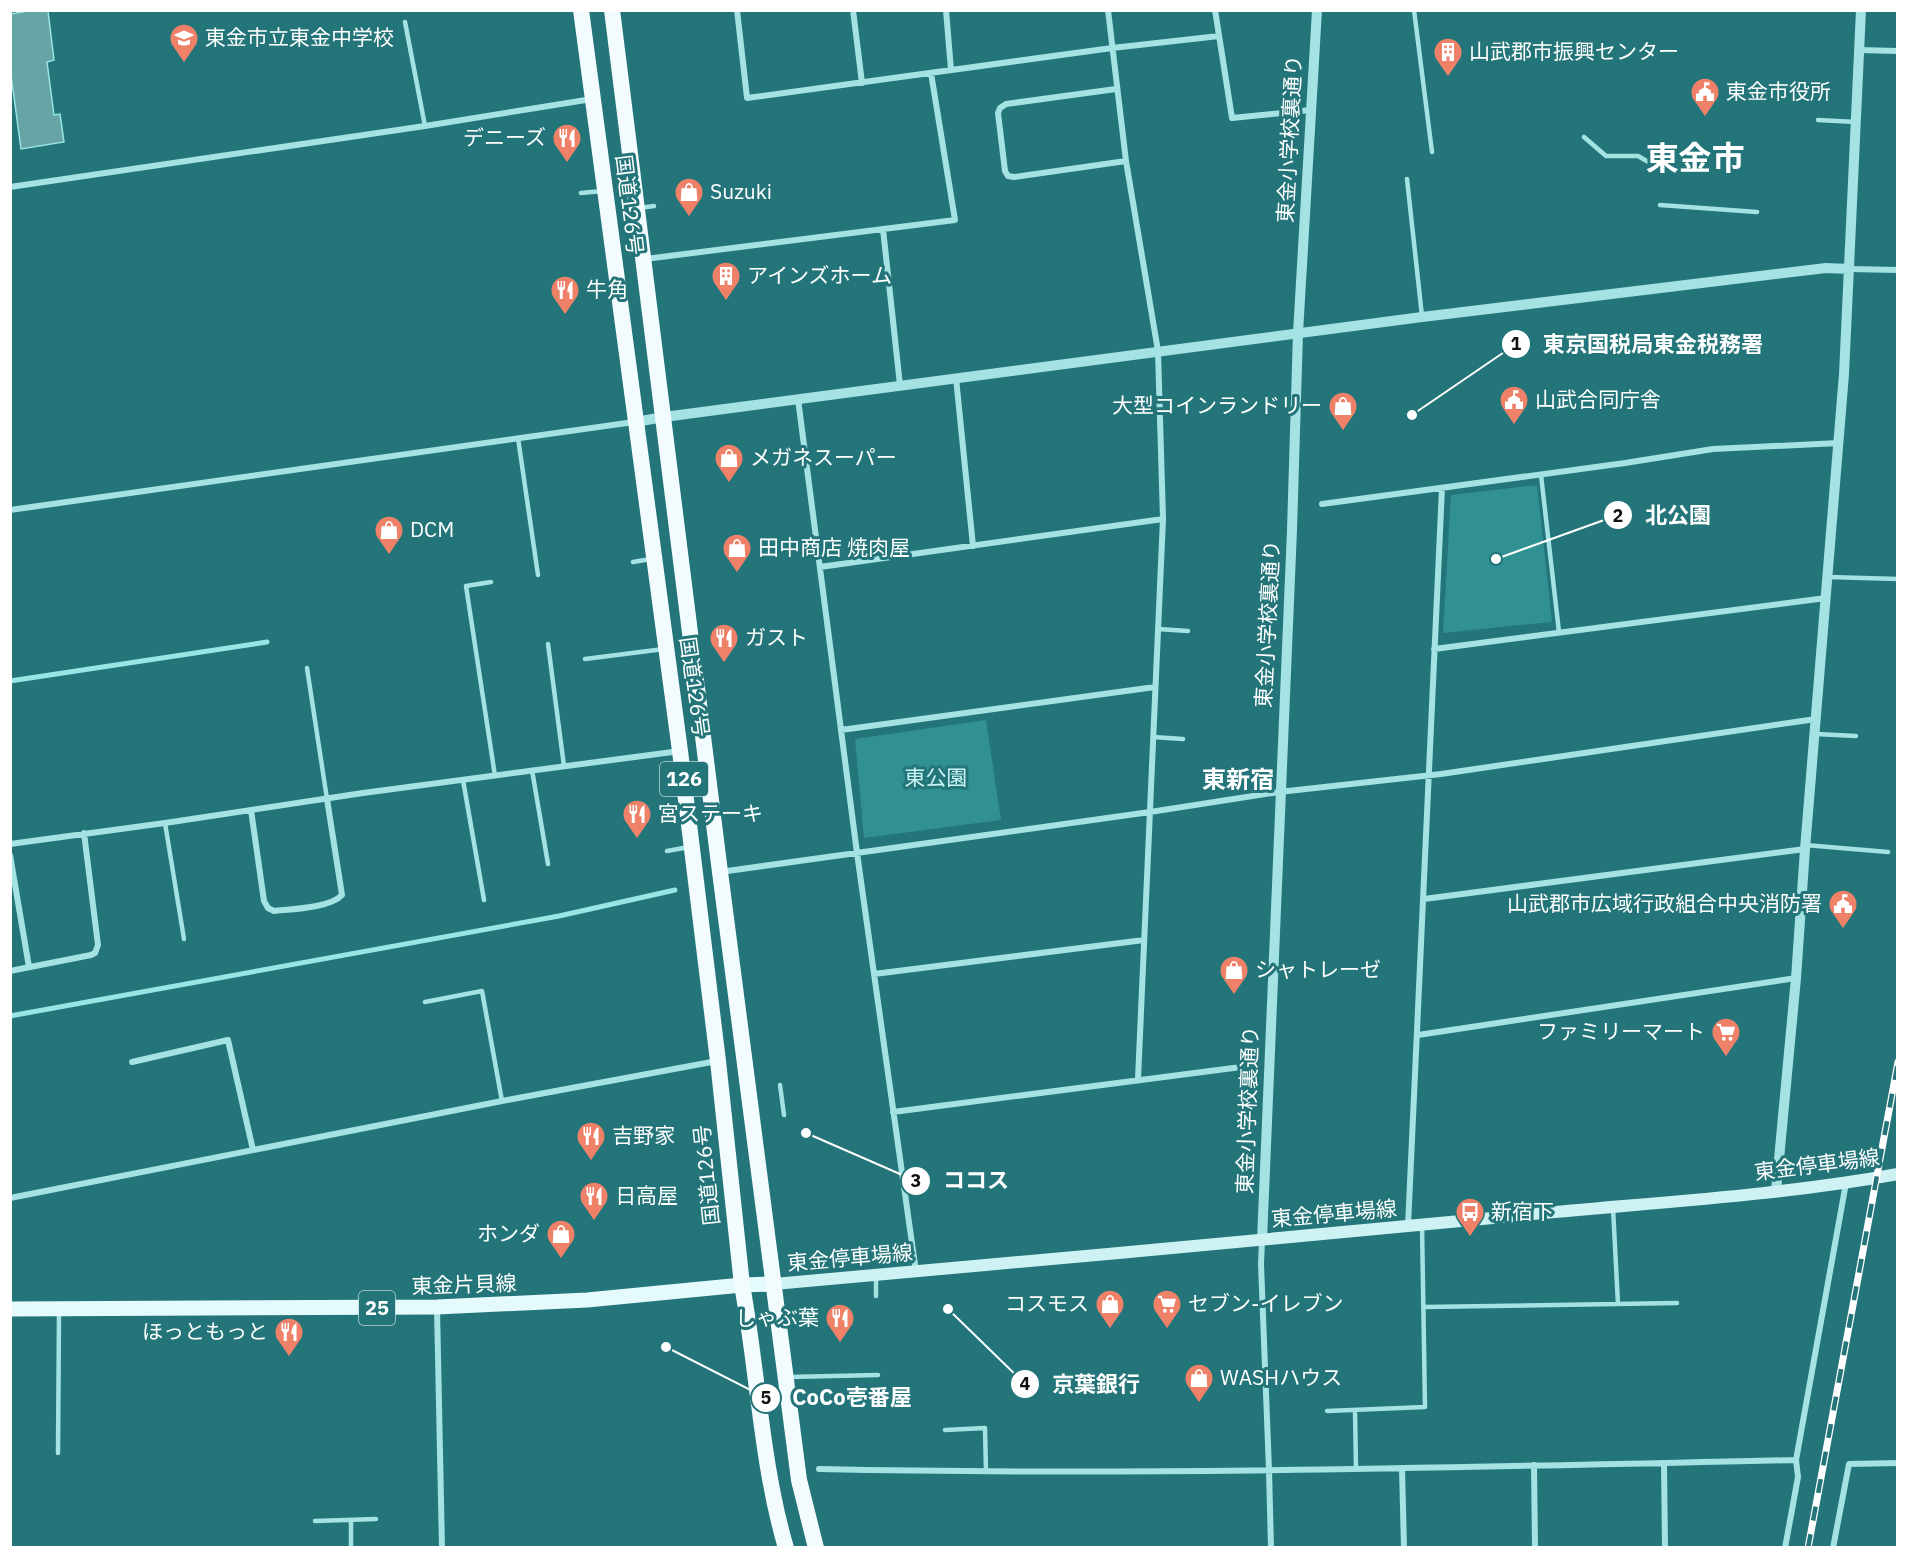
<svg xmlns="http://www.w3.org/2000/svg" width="1908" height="1558" font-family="'IBM Plex Sans','Noto Sans JP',sans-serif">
  <rect width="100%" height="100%" fill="#237579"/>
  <!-- green -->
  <path fill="#319092" d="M1537 485 1552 622 1443 633 1451 495Z
    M986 720 1001 820 864 838 855 739Z"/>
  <!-- water -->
  <path fill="#67a4a5" stroke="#99e4e5" stroke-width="1.5" d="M33 10 48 11 54 60 47 62 54 115 60 114 64 142 21 149 11 75V14Z"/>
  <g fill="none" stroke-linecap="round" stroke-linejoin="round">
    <!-- stream -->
    <path stroke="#99e4e5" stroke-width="5" d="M10 681 267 642
      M10 1016 559 916 675 890"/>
    <!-- service -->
    <path stroke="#a5e2e4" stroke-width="4.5" d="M1414 10 1432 152
      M405 22 425 126
      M1818 120 1856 122
      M1584 137 1606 156H1638L1659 168
      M1407 179 1422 316
      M581 193 602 191
      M714 198 733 196
      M1660 205 1757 212
      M639 208 654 206
      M518 438 538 575
      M1541 475 1559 632
      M633 562 651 559
      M1828 577 1898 579
      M491 582 466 586 495 776
      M1158 629 1188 631
      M548 644 564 766
      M585 659 664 649
      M307 668 327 799
      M1816 734 1856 736
      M1153 737 1183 739
      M532 770 548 864
      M463 780 484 900
      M165 823 184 939
      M1805 845 1888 852
      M667 851 689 847
      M425 1002 482 991 502 1101
      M780 1085 784 1115
      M1613 1208 1618 1304
      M876 1278V1296
      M1423 1307 1677 1303
      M788 1377 878 1375
      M1355 1410 1356 1469
      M1327 1411 1425 1407 1422 1225
      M945 1430 985 1428 986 1472
      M58 1453 59 1312
      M351 1520V1548
      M315 1521 376 1519"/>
    <!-- minor -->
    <path stroke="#a5e2e4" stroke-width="6" d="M737 10 747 98 1112 48 1219 36
      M853 10 862 83
      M946 10 951 70
      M1108 10 1126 161 1158 351 1163 519 1138 1079
      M1215 10 1232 118 1311 110
      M1859 50 1898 51
      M1116 89 1006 104 1000 108 998 113 1005 171 1008 176 1014 177 1126 161
      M10 187 425 126 592 99
      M883 229 900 385
      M645 259 955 220 931 73
      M1849 269 1898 270
      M956 378 973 546
      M798 399 857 853 916 1272
      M1322 504 1625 463 1713 449 1839 443
      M10 510 634 422
      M820 567 1163 519
      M1434 649 1826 598
      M841 730 1155 687
      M251 810 264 901 268 908 274 911C292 909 330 908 342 895L327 799
      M10 844 165 823 363 793 680 751
      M10 855 29 967
      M720 872 1150 812 1279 792 1441 774 1816 719
      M1424 899 1805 849
      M10 971 91 955 95 953 98 945 84 833
      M874 974 1144 940
      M1418 1035 1796 978
      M132 1062 228 1040 253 1150
      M893 1112 1249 1066
      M10 1198 502 1101 717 1061
      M1408 1226 1442 488
      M1262 1240 1261 1264 1269 1470 1271 1548
      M437 1308 442 1548
      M1664 1463 1665 1548
      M1534 1465 1535 1548
      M1402 1468 1404 1548
      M819 1469C1145 1476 1470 1467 1796 1460
      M1785 1548 1798 1477 1796 1460 1846 1183
      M1833 1548 1849 1464 1898 1463"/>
    <!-- tertiary -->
    <path stroke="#a5e2e4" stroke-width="10" d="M635 422 664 417 1422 317 1826 268 1849 269
      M1776 1191 1796 978 1805 849 1844 374 1861 10
      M1262 1240 1292 530 1298 333 1317 10"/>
    <!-- secondary -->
    <path stroke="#cef2f4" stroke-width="12" d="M774 1284C1021 1262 1267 1240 1514 1216 1642 1203 1771 1197 1898 1174"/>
    <!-- primary -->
    <path stroke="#e5fafc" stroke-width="15" d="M10 1309 437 1307 587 1300 742 1285 774 1284"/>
    <!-- trunk -->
    <path stroke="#f2fcfe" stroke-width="16" d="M581 10 680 751 718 1061 742 1285C758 1372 761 1463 786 1548
      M612 10 720 872 799 1480 816 1548"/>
    <!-- rail casing -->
    <g stroke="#fff" stroke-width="7">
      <path id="rail" d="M1808 1548 1898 1062"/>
    </g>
    <!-- rail -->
    <use href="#rail" stroke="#237579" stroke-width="4.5" stroke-dasharray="14" stroke-linecap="butt"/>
  </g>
  <!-- icons -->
  <defs>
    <g id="school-pin" transform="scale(1.5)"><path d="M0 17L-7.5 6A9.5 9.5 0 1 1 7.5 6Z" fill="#ee8168" stroke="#237579"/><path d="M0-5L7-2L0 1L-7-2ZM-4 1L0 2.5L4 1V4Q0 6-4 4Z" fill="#fff"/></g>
    <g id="building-pin" transform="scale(1.5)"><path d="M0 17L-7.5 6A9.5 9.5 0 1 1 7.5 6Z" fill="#ee8168" stroke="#237579"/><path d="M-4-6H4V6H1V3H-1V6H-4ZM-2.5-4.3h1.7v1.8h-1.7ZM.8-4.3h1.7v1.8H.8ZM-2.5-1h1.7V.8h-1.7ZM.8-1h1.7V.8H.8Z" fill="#fff"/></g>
    <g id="civic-pin" transform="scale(1.5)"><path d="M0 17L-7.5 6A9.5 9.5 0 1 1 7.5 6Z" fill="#ee8168" stroke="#237579"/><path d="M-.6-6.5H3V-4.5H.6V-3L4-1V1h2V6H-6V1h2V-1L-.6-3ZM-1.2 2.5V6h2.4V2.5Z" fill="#fff"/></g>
    <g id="restaurant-pin" transform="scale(1.5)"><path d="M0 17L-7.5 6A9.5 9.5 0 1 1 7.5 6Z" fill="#ee8168" stroke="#237579"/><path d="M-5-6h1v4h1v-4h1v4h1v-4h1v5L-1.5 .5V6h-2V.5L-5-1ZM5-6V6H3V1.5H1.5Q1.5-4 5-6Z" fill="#fff"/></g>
    <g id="shop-pin" transform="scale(1.5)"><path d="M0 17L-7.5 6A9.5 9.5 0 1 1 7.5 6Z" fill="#ee8168" stroke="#237579"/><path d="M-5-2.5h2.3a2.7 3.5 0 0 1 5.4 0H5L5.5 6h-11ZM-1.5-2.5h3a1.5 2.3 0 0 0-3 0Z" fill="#fff"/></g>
    <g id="supermarket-pin" transform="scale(1.5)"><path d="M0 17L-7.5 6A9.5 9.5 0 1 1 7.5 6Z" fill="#ee8168" stroke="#237579"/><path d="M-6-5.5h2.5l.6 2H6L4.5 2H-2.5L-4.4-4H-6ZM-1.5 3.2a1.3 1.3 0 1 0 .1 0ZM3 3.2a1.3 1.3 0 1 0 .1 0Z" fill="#fff"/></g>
    <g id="bus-pin" transform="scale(1.5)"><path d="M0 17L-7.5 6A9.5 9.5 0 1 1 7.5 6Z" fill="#ee8168" stroke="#237579"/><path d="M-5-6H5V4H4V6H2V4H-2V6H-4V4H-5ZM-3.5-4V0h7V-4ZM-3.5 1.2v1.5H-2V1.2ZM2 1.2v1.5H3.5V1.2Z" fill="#fff"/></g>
  </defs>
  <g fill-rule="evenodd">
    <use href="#school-pin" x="184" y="38"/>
    <use href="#building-pin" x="1448" y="52"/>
    <use href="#civic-pin" x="1705" y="92"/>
    <use href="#restaurant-pin" x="567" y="138"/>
    <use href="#shop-pin" x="689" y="192"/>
    <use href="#building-pin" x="726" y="276"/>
    <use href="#restaurant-pin" x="565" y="290"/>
    <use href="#civic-pin" x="1514" y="400"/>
    <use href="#shop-pin" x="1343" y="406"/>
    <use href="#shop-pin" x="729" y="458"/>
    <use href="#shop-pin" x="389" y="530"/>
    <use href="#shop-pin" x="737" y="548"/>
    <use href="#restaurant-pin" x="724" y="638"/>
    <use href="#restaurant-pin" x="637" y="814"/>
    <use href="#civic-pin" x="1843" y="904"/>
    <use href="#shop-pin" x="1234" y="970"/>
    <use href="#supermarket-pin" x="1726" y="1032"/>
    <use href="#restaurant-pin" x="591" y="1136"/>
    <use href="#restaurant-pin" x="594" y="1196"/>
    <use href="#bus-pin" x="1470" y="1212"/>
    <use href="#shop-pin" x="561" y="1234"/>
    <use href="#shop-pin" x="1110" y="1304"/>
    <use href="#supermarket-pin" x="1167" y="1304"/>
    <use href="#restaurant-pin" x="840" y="1318"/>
    <use href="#restaurant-pin" x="289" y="1332"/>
    <use href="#shop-pin" x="1199" y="1378"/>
  </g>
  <g text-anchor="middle" stroke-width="6" stroke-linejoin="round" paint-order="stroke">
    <!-- shield labels -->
    <g fill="#237579" stroke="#bdd6d7" stroke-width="1.5">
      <rect x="660" y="762" width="48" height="34" rx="4.5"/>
      <rect x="359" y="1291" width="36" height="34" rx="4.5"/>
    </g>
    <g font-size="20" font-weight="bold" fill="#fff">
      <text x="684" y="786">126</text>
      <text x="377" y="1315">25</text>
    </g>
    <!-- poi labels -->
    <g font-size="21" fill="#fff" stroke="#237579" text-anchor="start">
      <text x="205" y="45">東金市立東金中学校</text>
      <text x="1469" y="59">山武郡市振興センター</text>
      <text x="1726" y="99">東金市役所</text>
      <text x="546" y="145" text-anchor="end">デニーズ</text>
      <text x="710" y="199">Suzuki</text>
      <text x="747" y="283">アインズホーム</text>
      <text x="586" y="297">牛角</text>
      <text x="1535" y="407">山武合同庁舎</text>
      <text x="1322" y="413" text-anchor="end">大型コインランドリー</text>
      <text x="750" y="465">メガネスーパー</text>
      <text x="410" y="537">DCM</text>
      <text x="758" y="555">田中商店 焼肉屋</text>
      <text x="745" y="645">ガスト</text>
      <text x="658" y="821">宮ステーキ</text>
      <text x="1822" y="911" text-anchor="end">山武郡市広域行政組合中央消防署</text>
      <text x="1255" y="977">シャトレーゼ</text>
      <text x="1705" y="1039" text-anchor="end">ファミリーマート</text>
      <text x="612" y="1143">吉野家</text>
      <text x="615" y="1203">日高屋</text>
      <text x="1491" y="1219">新宿下</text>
      <text x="540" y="1241" text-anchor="end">ホンダ</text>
      <text x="1089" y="1311" text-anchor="end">コスモス</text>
      <text x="1188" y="1311">セブン-イレブン</text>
      <text x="819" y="1325" text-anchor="end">しゃぶ葉</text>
      <text x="268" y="1339" text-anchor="end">ほっともっと</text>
      <text x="1220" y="1385">WASHハウス</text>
    </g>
    <!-- street labels -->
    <g font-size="21" fill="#fff" stroke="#237579">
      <text transform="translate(1290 139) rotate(-87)" y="7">東金小学校裏通り</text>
      <text transform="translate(629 205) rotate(83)" y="7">国道126号</text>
      <text transform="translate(1268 624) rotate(-87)" y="7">東金小学校裏通り</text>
      <text transform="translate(694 687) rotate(82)" y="7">国道126号</text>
      <text transform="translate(1248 1110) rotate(-88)" y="7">東金小学校裏通り</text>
      <text transform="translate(1817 1165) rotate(-7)" y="7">東金停車場線</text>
      <text transform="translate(707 1175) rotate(-96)" y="7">国道126号</text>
      <text transform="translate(1334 1214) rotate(-5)" y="7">東金停車場線</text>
      <text transform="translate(850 1258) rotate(-5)" y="7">東金停車場線</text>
      <text transform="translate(464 1285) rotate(-2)" y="7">東金片貝線</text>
    </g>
    <!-- park labels -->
    <g font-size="21" fill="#cbf3f4" stroke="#237579">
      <text x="936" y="785">東公園</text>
    </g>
    <!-- quarter labels -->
    <g font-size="24" font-weight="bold" fill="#fff" stroke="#237579">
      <text x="1238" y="788">東新宿</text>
    </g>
    <!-- town labels -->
    <g font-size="33" font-weight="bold" fill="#fff" stroke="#237579">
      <text x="1695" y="170">東金市</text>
    </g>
  </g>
  <!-- callouts -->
  <path fill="none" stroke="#fff" stroke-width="2" d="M1412 415L1516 344M1496 559L1618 515M806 1133L916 1181M948 1309L1025 1384M666 1347L766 1398"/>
  <g fill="#fff" stroke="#237579" stroke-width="2">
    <circle cx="1412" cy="415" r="6"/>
    <circle cx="1496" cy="559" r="6"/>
    <circle cx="806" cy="1133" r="6"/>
    <circle cx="948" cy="1309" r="6"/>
    <circle cx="666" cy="1347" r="6"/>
    <circle cx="1516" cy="344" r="15"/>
    <circle cx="1618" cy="515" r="15"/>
    <circle cx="916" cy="1181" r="15"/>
    <circle cx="1025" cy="1384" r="15"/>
    <circle cx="766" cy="1398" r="15"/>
  </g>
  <g font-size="18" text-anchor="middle" font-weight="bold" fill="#111">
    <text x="1516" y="350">1</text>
    <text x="1618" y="522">2</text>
    <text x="916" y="1187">3</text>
    <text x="1025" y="1390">4</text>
    <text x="766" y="1404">5</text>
  </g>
  <g font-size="22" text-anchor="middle" font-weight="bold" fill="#fff" stroke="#237579" stroke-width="6" stroke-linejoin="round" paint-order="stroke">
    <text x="1653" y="352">東京国税局東金税務署</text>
    <text x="1678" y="523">北公園</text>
    <text x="976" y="1188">ココス</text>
    <text x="1096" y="1392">京葉銀行</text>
    <text x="852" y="1405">CoCo壱番屋</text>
  </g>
  <!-- border -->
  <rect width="1908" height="1558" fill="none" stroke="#ffffff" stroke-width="24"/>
</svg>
